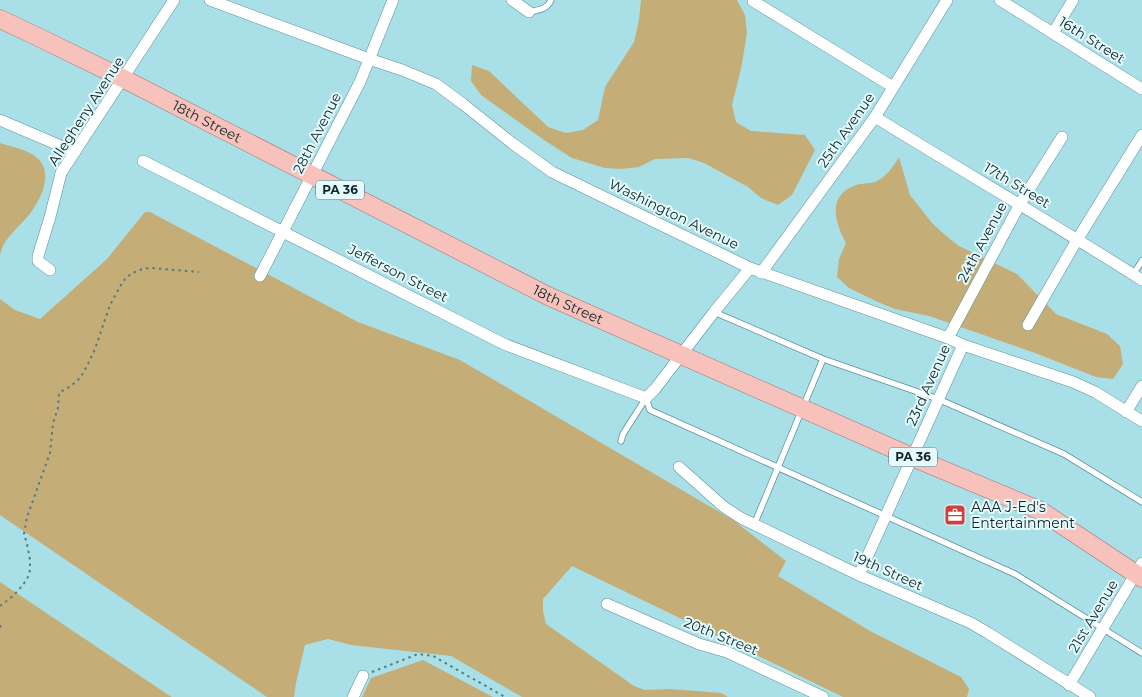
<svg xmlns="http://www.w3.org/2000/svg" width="1142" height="697" font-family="Montserrat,sans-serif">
  <rect width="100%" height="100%" fill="#a9e0e8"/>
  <!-- green -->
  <path fill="#c4ad76" d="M641 0H737L745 15 747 33 741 69 732 105 736 122 751 131 805 135 815 150 792 195 778 205 761 198 748 187 704 163 688 158 655 159 639 167 622 169 605 168 572 158 544 140 481 95 471 81 472 65 489 71 548 127 566 133 583 130 598 120 605 87 634 42 639 20Z
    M0 143C12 147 26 149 36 157 55 172 41 199 29 215 21 224 10 234 4 244 2 247 1 252 0 255Z
    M899 157 910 195 932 223 945 235 959 246 1017 274 1056 314 1107 334 1120 346 1123 364 1113 379 1096 377 1035 353 929 316 895 309 880 303 849 288 837 277 839 259 846 243C835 222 826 196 856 185 862 183 869 184 875 182 886 177 893 167 899 157Z
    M145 212H150L358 322 460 360 733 520 786 561 778 576 872 632 961 677 969 689 967 697H843L572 566 543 599V611L546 624 634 686 645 690 670 689 721 693 728 697H522L451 656 351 645 328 639 305 645 296 683 294 697H267L0 515V299L15 310 40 319 107 259Z
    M0 582 170 696 172 697H0Z
    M423 660 493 697H362L371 678Z"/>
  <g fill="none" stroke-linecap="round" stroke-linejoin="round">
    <!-- service casing -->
    <g stroke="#5b9097" stroke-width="7">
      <path id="service" d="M529 12C538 10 548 9 551 0
        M1133 274 1142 261
        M714 312 823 359 938 399 1064 454 1142 502
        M646 398 650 410 1015 574 1142 653
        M621 441 623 434 646 398
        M754 525 823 359"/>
    </g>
    <!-- minor casing -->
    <g stroke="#5b9097" stroke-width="12">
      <path id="minor" d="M210 0 369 59 402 70 436 84 463 104 512 143 552 172 750 268 948 338 963 345 1073 382 1095 392 1142 421
        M512 0 529 12
        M753 0V1L893 87
        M1000 0 1142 89
        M1053 33 1073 0
        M875 117C964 172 1054 224 1142 280
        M0 120 75 152
        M143 161 504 344 646 398 655 389 714 312 750 268
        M50 270 38 261V256L50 217 61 173 174 0
        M761 273 875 117 947 0
        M260 276 360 82 393 0
        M1028 325 1077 240 1142 135
        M948 338 1020 204 1062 137
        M1126 412 1142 386
        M679 467 724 507 741 518 859 575 971 623 988 633 1090 697
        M859 575 963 345
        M607 604 699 644 727 652 823 697
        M1069 685 1142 563
        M353 697 363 676"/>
    </g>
    <!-- primary casing -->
    <g stroke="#a2706a" stroke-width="19">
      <g id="primary">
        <path id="s1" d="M0 19 36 36 124 79 548 296 912 457 1041 511 1142 578"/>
      </g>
    </g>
    <!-- path -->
    <path stroke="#567b80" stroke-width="2" stroke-dasharray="2.5 4" stroke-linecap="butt" d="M0 606 13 596 23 585 28 577 30 570V560L27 544 24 534 27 517 50 453 53 423 58 408 59 393 71 386 80 378 87 366 95 349 110 305 122 283 125 279 131 274 142 269 151 268 199 272
      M0 625 2 630
      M372 672 418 654 433 656 505 697"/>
    <!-- service -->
    <use href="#service" stroke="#fff" stroke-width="5.5"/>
    <!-- minor -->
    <use href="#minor" stroke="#fff" stroke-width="11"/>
    <!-- primary -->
    <use href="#primary" stroke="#f7c2bb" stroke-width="18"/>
  </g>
  <!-- icons -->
  <defs>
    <g id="office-square" transform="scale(1.125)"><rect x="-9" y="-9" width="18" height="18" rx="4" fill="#ce4039" stroke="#e5fafd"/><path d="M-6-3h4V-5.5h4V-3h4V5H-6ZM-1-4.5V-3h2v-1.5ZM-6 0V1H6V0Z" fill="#fff"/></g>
  </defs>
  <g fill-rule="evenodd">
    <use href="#office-square" x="955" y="515"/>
  </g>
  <g text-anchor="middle" stroke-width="4" stroke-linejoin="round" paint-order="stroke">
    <!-- shield labels -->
    <g fill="#e5fafd" stroke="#4f6568" stroke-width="1">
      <rect x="316" y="180.5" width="48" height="19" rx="4"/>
      <rect x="889" y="447.5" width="48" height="19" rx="4"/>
    </g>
    <g font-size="12" font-weight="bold" fill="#0f2528">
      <text x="340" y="194">PA 36</text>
      <text x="913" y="461">PA 36</text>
    </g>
    <!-- street labels -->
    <g font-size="14" fill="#0f2528" stroke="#e5fafd">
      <text transform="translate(1092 40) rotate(32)" y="5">16th Street</text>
      <text transform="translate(86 111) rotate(-57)" y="5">Allegheny Avenue</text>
      <text dy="5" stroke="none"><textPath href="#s1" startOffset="231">18th Street</textPath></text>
      <text transform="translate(846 130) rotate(-55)" y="5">25th Avenue</text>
      <text transform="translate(317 133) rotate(-63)" y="5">28th Avenue</text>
      <text transform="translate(1017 185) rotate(31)" y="5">17th Street</text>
      <text transform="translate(674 214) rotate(26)" y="5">Washington Avenue</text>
      <text transform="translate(982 242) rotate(-62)" y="5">24th Avenue</text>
      <text transform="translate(398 273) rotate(27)" y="5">Jefferson Street</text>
      <text dy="5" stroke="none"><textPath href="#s1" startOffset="636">18th Street</textPath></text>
      <text transform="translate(928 385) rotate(-66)" y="5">23rd Avenue</text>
      <text transform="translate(888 571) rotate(24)" y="5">19th Street</text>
      <text transform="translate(1093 616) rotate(-59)" y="5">21st Avenue</text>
      <text transform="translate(721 636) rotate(22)" y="5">20th Street</text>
    </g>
    <!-- poi labels -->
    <g font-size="14" fill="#0f2528" stroke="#e5fafd" text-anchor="start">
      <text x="971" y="512">AAA J-Ed's<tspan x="971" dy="16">Entertainment</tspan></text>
    </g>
  </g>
</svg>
